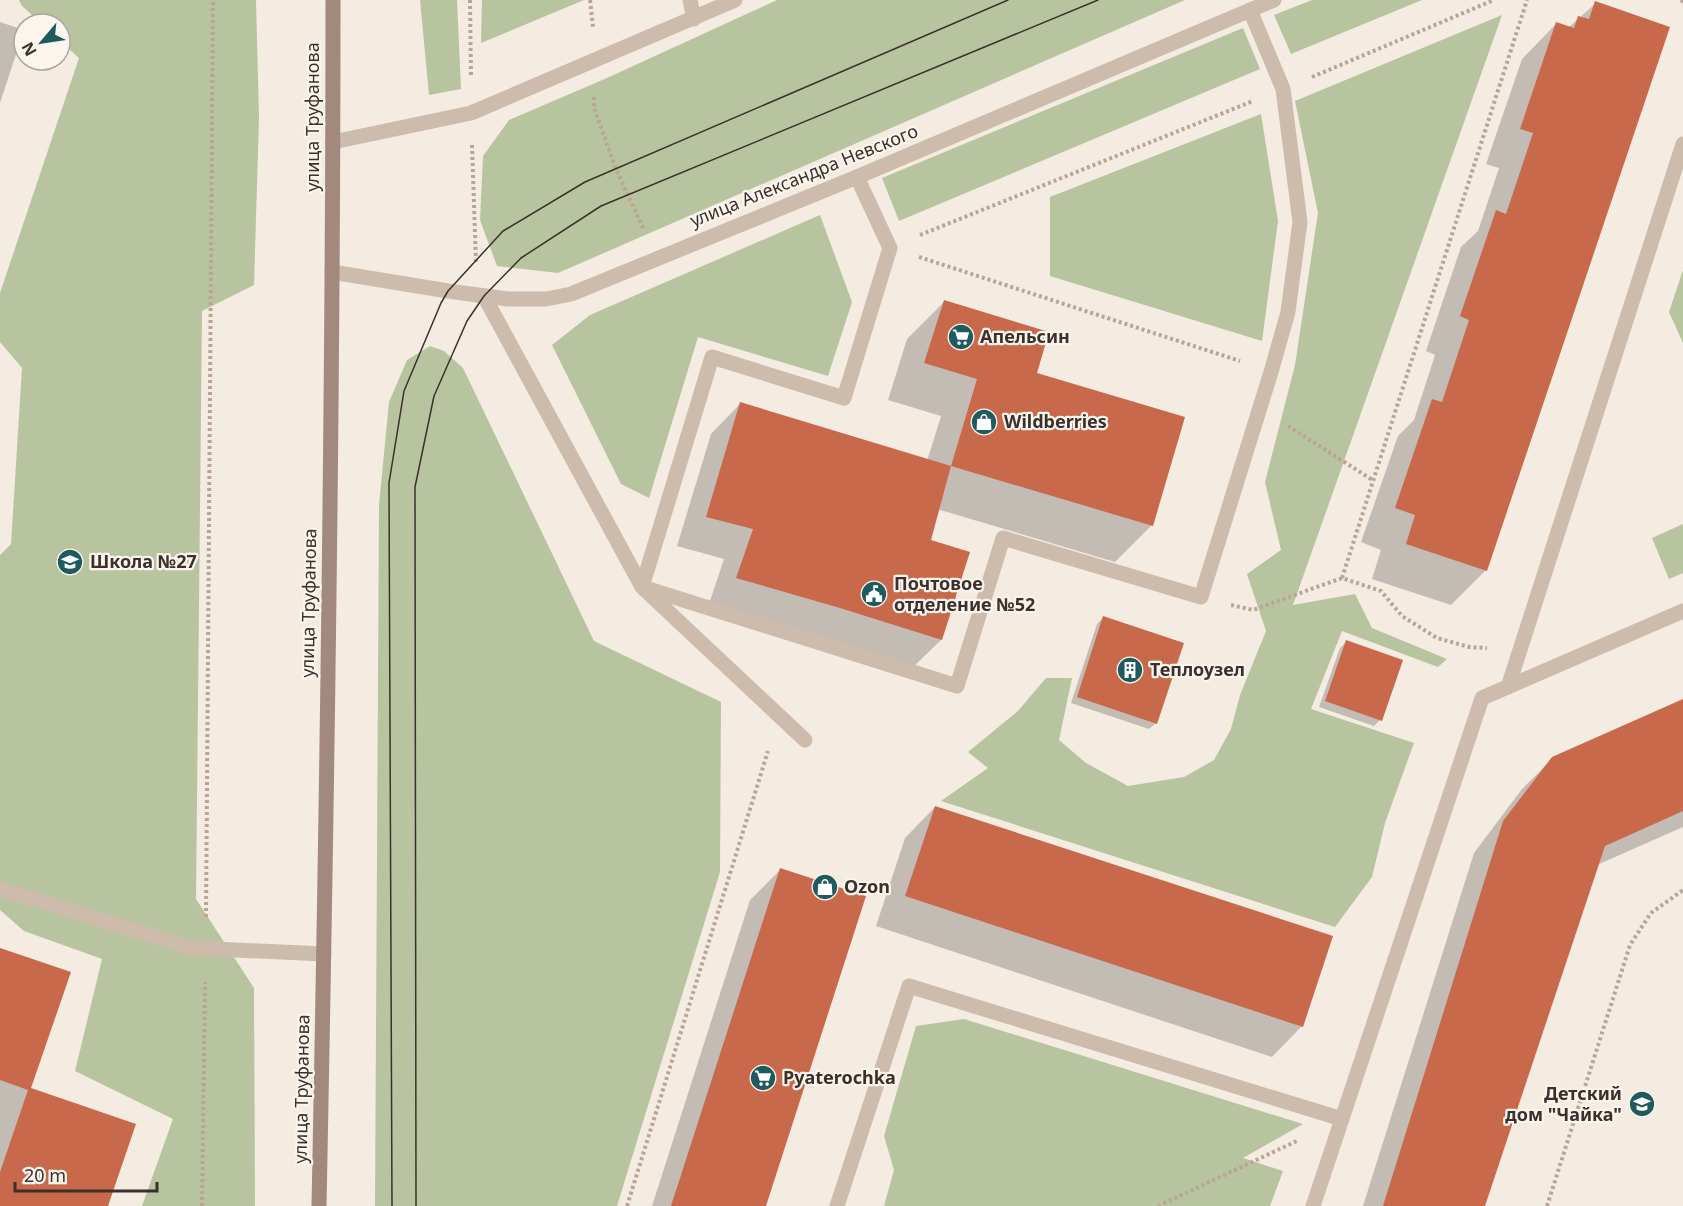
<svg xmlns="http://www.w3.org/2000/svg" width="1683" height="1206" font-family="'Noto Sans',sans-serif">
  <rect width="100%" height="100%" fill="#f4ebe1"/>
  <!-- green -->
  <path fill="#b8c4a0" d="M19 0H256L259 118 254 285 202 311 196 899 254 988 255 1206H142L173 1119 75 1071 102 959 24 931 0 910V555L11 544 22 368 0 342V293L79 58 60 41V24H42L22 6Z
    M420 0H457L461 89 429 95Z
    M482 0H584L481 43Z
    M777 0H1185L558 273 497 266 480 220 483 156 509 120 607 78Z
    M1312 0H1422L1291 54 1274 15Z
    M1502 15 1293 605 1355 594 1372 628 1447 659 1438 667 1342 631 1311 709 1414 743 1385 823 1372 877 1335 927 941 801 988 768 968 752 1018 711 1046 678H1072L1059 740 1086 763 1128 786 1184 777 1214 760 1231 729 1240 695 1266 631 1247 574 1281 550 1265 482 1295 365 1318 213 1295 101Z
    M1243 28 1260 69 899 221 882 178Z
    M1261 114 1278 221 1262 341 1050 276V197Z
    M820 215 852 302 828 376 698 337 649 498 621 484 552 345 590 315Z
    M1683 270V343L1669 312Z
    M430 346 444 351 463 368 594 641 721 702 720 872 617 1206H375L379 505 389 402 407 360Z
    M1683 524V573L1669 579 1652 538Z
    M964 1019 1303 1124 1243 1158 1283 1171 1270 1206H884L894 1170 884 1136 916 1026Z"/>
  <!-- shadow -->
  <path fill="#0003" d="M1596 3 1486 570 1451 605 1372 579 1381 550 1361 542 1398 436 1414 420 1435 355 1426 351 1461 247 1478 231 1499 168 1486 164 1522 59 1556 24 1568 28Z
    M0 22 24 30 0 103Z
    M944 302 1035 374 1152 525 1115 562 937 509 929 541 968 553 941 640 911 669 708 607 724 559 677 546 711 434 740 404 927 461 941 416 888 400 907 339Z
    M1103 618 1156 723 1149 729 1071 703 1097 624Z
    M1346 642 1380 720 1374 726 1319 707 1340 648Z
    M1683 700V827L1597 865 1483 1206H1363L1474 853 1522 789 1553 758Z
    M935 807 1302 1026 1272 1057 876 926 905 838Z
    M780 870 765 1206H652L750 900Z
    M0 950 29 1089 107 1206H0Z"/>
  <!-- building -->
  <path fill="#c8694b" d="M1595 1 1670 27 1487 571 1406 544 1415 515 1395 508 1432 399 1442 402 1469 320 1460 316 1496 210 1506 214 1533 133 1520 129 1556 22 1574 28 1578 16 1589 19Z
    M944 300 1049 332 1037 373 1185 417 1153 526 951 466 977 379 924 363Z
    M740 402 951 466 931 540 970 552 942 640 840 608 736 578 753 529 706 517Z
    M1103 616 1184 643 1157 724 1077 697Z
    M1346 640 1403 660 1382 721 1325 701Z
    M1683 699V811L1605 846 1485 1206H1383L1503 821 1552 757Z
    M935 806 1333 936 1303 1027 905 896Z
    M780 868 866 896 766 1206H671Z
    M0 948 71 972 31 1088 136 1124 108 1206H0V1172L28 1090 0 1080Z"/>
  <g fill="none" stroke-linecap="round" stroke-linejoin="round">
    <!-- path -->
    <path stroke="#b9a596" stroke-width="4" stroke-dasharray="3 3" stroke-linecap="butt" d="M470 0 471 77
      M590 0 593 27
      M1681 0 1683 2
      M1312 77 1494 0
      M594 97V108L616 169 644 230
      M472 145 476 263
      M920 235 1253 101
      M919 257 1240 361
      M1288 426 1374 481
      M1342 578 1527 0
      M1231 605 1253 610 1342 578 1381 591 1402 616 1437 638 1469 647 1487 648
      M206 917 213 0
      M202 1206 205 982
      M627 1206 768 751
      M1158 1206 1299 1140
      M1547 1206 1630 945 1651 913 1683 890"/>
    <!-- lane -->
    <path stroke="#cdbbac" stroke-width="15" d="M690 0 694 19
      M333 142 471 113 735 0
      M857 177 890 248 844 398 712 357 642 587 957 686 1003 538 1201 597 1271 372 1288 312 1300 222 1283 89 1250 10
      M484 296 642 587 805 740
      M1508 687 1683 144
      M0 889 192 948 324 954
      M837 1206 909 986 1342 1119
      M1313 1206 1482 698 1683 611"/>
    <!-- street -->
    <path stroke="#cdbbac" stroke-width="15" d="M332 272 448 291 508 299H546L571 294 857 177 1274 0"/>
    <!-- secondary -->
    <path stroke="#a18a7d" stroke-width="15" d="M319 1206C327 804 333 402 333 0"/>
    <!-- tram -->
    <path stroke="#3b302b" stroke-width="1.5" d="M392 1206 389 483 404 391 441 303 448 291 503 231 585 182 1008 0
      M416 1206 415 487 434 396 467 321 484 296 521 258 601 206 1098 0"/>
  </g>
  <!-- icons -->
  <defs>
    <g id="supermarket-disc" transform="scale(1.35)"><circle r="9.5" fill="#1f5a5e" stroke="#fbf5ee"/><path d="M-6-5.5h2.5l.6 2H6L4.5 2H-2.5L-4.4-4H-6ZM-1.5 3.2a1.3 1.3 0 1 0 .1 0ZM3 3.2a1.3 1.3 0 1 0 .1 0Z" fill="#fff"/></g>
    <g id="shop-disc" transform="scale(1.35)"><circle r="9.5" fill="#1f5a5e" stroke="#fbf5ee"/><path d="M-5-2.5h2.3a2.7 3.5 0 0 1 5.4 0H5L5.5 6h-11ZM-1.5-2.5h3a1.5 2.3 0 0 0-3 0Z" fill="#fff"/></g>
    <g id="school-disc" transform="scale(1.35)"><circle r="9.5" fill="#1f5a5e" stroke="#fbf5ee"/><path d="M0-5L7-2L0 1L-7-2ZM-4 1L0 2.5L4 1V4Q0 6-4 4Z" fill="#fff"/></g>
    <g id="civic-disc" transform="scale(1.35)"><circle r="9.5" fill="#1f5a5e" stroke="#fbf5ee"/><path d="M-.6-6.5H3V-4.5H.6V-3L4-1V1h2V6H-6V1h2V-1L-.6-3ZM-1.2 2.5V6h2.4V2.5Z" fill="#fff"/></g>
    <g id="building-disc" transform="scale(1.35)"><circle r="9.5" fill="#1f5a5e" stroke="#fbf5ee"/><path d="M-4-6H4V6H1V3H-1V6H-4ZM-2.5-4.3h1.7v1.8h-1.7ZM.8-4.3h1.7v1.8H.8ZM-2.5-1h1.7V.8h-1.7ZM.8-1h1.7V.8H.8Z" fill="#fff"/></g>
  </defs>
  <g fill-rule="evenodd">
    <use href="#supermarket-disc" x="961" y="337"/>
    <use href="#shop-disc" x="984" y="422"/>
    <use href="#school-disc" x="70" y="562"/>
    <use href="#civic-disc" x="874" y="594"/>
    <use href="#building-disc" x="1130" y="670"/>
    <use href="#shop-disc" x="825" y="887"/>
    <use href="#supermarket-disc" x="763" y="1078"/>
    <use href="#school-disc" x="1642" y="1104"/>
  </g>
  <g text-anchor="middle" stroke-width="4.5" stroke-linejoin="round" paint-order="stroke">
    <!-- street labels -->
    <g font-size="18" fill="#3b302b" stroke="#fbf5ee">
      <text transform="translate(313 117) rotate(-90)" y="6">улица Труфанова</text>
      <text transform="translate(804 176) rotate(-22)" y="6">улица Александра Невского</text>
      <text transform="translate(309 603) rotate(-89)" y="6">улица Труфанова</text>
      <text transform="translate(302 1089) rotate(-89)" y="6">улица Труфанова</text>
    </g>
    <!-- poi labels -->
    <g font-size="18" font-weight="bold" fill="#3b302b" stroke="#fbf5ee" text-anchor="start">
      <text x="980" y="343">Апельсин</text>
      <text x="1004" y="428">Wildberries</text>
      <text x="90" y="568">Школа №27</text>
      <text x="894" y="590">Почтовое<tspan x="894" dy="21">отделение №52</tspan></text>
      <text x="1150" y="676">Теплоузел</text>
      <text x="844" y="893">Ozon</text>
      <text x="783" y="1084">Pyaterochka</text>
      <text x="1622" y="1100" text-anchor="end">Детский<tspan x="1622" dy="21">дом "Чайка"</tspan></text>
    </g>
  </g>
  <!-- north arrow -->
  <g transform="translate(42 42) rotate(241)"><circle r="28" fill="#fbf5ee" stroke="#aea6a0" stroke-width="1.5"/>
  <path d="M0-4.5L10 22L0 15L-10 22Z" fill="#1f5a5e"/>
  <text y="-9" font-size="16" font-weight="bold" text-anchor="middle" fill="#3b302b">N</text>
  </g>
  <!-- scale -->
  <path d="M15 1182v9h142v-9" fill="none" stroke="#3b302b" stroke-width="3"/>
  <text x="24" y="1182" font-size="18" fill="#3b302b" stroke="#fbf5ee" stroke-width="4.5" paint-order="stroke">20 m</text>
</svg>
